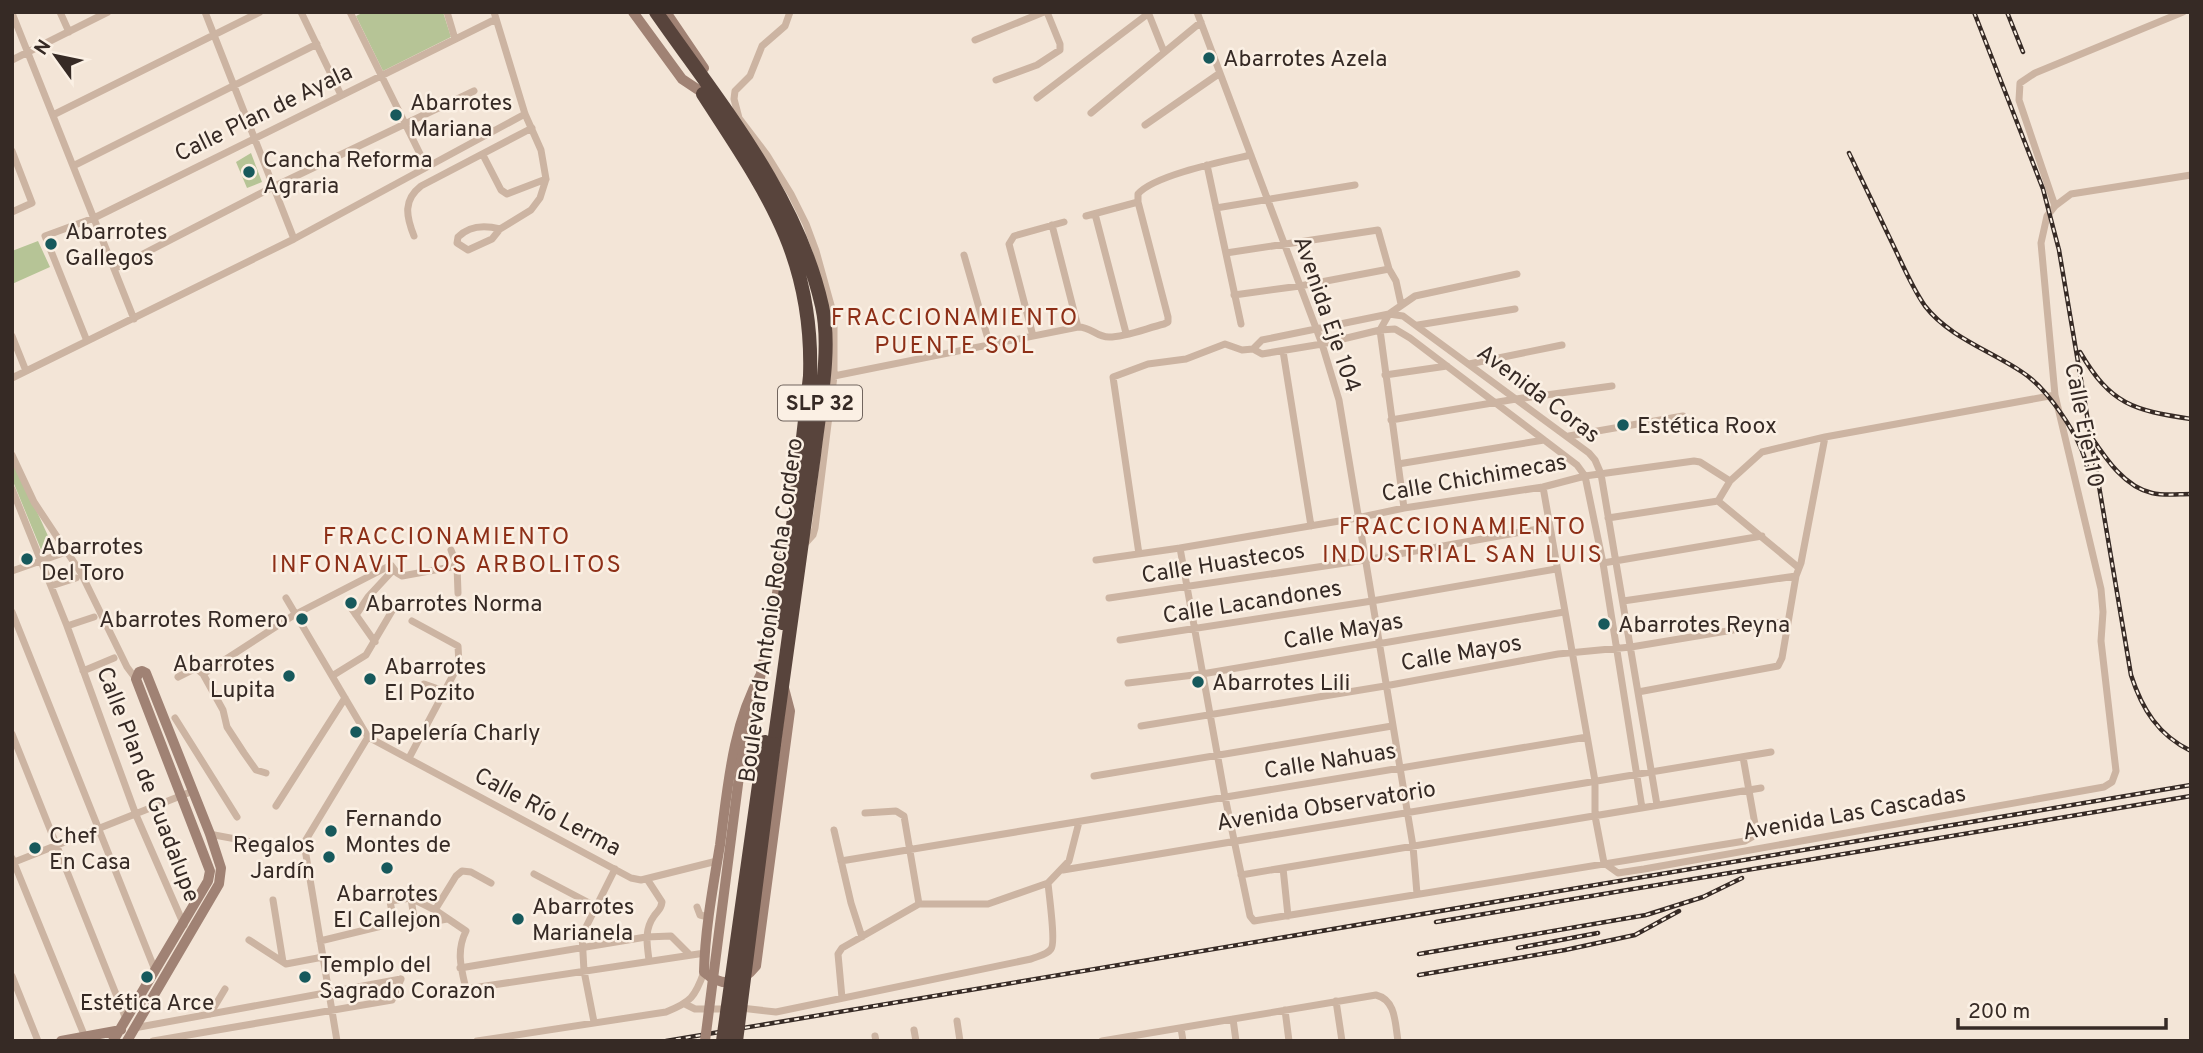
<svg xmlns="http://www.w3.org/2000/svg" width="2203" height="1053" font-family="Overpass,sans-serif">
  <rect width="100%" height="100%" fill="#f3e5d7"/>
  <!-- green -->
  <path fill="#b6c496" d="M364 12H443L451 37 383 71 356 16Z
    M251 153 262 182 247 188 236 162Z
    M38 241 50 267 12 284V251Z
    M12 457 54 549 42 552 12 479Z"/>
  <g fill="none" stroke-linecap="round" stroke-linejoin="round">
    <!-- street -->
    <path stroke="#ccb4a2" stroke-width="7" d="M60 12 69 32
      M205 12 294 239
      M301 12 341 95
      M350 12 426 166
      M447 12 455 39
      M494 12 525 114 541 150 546 179 540 198 531 210 500 229 492 239 468 250 457 243 458 237C469 226 485 225 500 229
      M790 12 785 26 762 46 750 76 735 91 734 99 739 118 767 155 791 194 806 224 816 251 834 316V376L815 528 813 535 805 544
      M1148 12 1164 52
      M1197 12 1322 344 1339 400 1413 846 1417 894
      M12 13 134 319
      M975 40 1044 12
      M12 60 108 12
      M996 80 1037 65 1060 50V44L1047 12
      M1037 98 1149 13
      M1091 113 1201 22
      M53 115 260 12
      M1145 125 1220 73
      M12 151 32 203 12 212
      M483 155 501 190 507 194 546 179
      M1207 165 1241 324
      M73 166 317 44
      M2055 206 2019 100 2020 83 2035 73 2183 12
      M1216 208 1355 185
      M1095 214 1126 333
      M1086 216 1138 202
      M1052 225 1078 327
      M414 236C406 216 403 200 421 186L532 128
      M1226 253 1378 230 1389 269 1396 281 1401 304
      M964 255 990 346
      M114 269 273 187 474 91
      M1234 295 1300 286 1389 269
      M1418 325 1515 309
      M12 336 26 371
      M1033 336 1009 244 1014 236 1064 222
      M87 341 45 236 94 218 496 19
      M1253 349 1262 340 1389 314 1403 316 1589 453 1595 460 1601 474 1657 805
      M1283 351 1311 526
      M1469 364 1562 345
      M1385 375 1447 366
      M834 376 1078 327C1092 327 1096 337 1109 337 1126 337 1147 328 1164 324L1168 322V317L1138 202V194C1154 175 1225 161 1251 155
      M12 378 294 239 525 114
      M1391 420 1516 399 1612 386
      M1569 436 1683 416
      M12 455 34 502 81 573 127 667 136 679
      M1398 464 1544 440
      M1543 487 1595 781V816L1604 863
      M12 489 67 626 136 815 184 925
      M1718 501 1730 481 1762 452 1825 437 2055 395
      M1718 501 1799 568
      M1404 508 1380 330 1389 314 1415 296 1517 274
      M1608 518 1718 501
      M1180 548 1225 797 1250 916 1254 921 1745 841 1752 837 1756 830 1743 757
      M451 550 457 566 458 593
      M1139 554 1113 377 1148 364 1186 359 1225 344 1242 350 1253 349 1262 354 1322 344 1380 330 1395 329 1410 338 1577 465 1585 476 1603 563 1642 808
      M1096 560 1180 548 1357 518 1404 508 1543 487 1585 476 1694 461 1700 462 1730 481
      M1603 563 1762 536
      M12 571 66 552
      M51 586 76 578
      M286 598 368 737
      M1109 598 1365 560 1549 527
      M1623 601 1796 576
      M349 605 375 642
      M12 612 155 970
      M356 615 368 597 394 569
      M67 626 94 617
      M1120 640 1372 601 1556 569
      M83 671 114 658
      M203 674 294 615 391 565 397 573 402 576 457 566
      M332 676 366 655 392 611
      M178 677 196 668 203 674 223 710 227 727 244 753 256 770 266 773
      M1128 683 1202 674 1564 612
      M424 684 444 691
      M1638 692 1778 666 1782 658 1796 576 1801 563 1825 437
      M175 718 237 817
      M1141 726 1385 686 1558 654 1631 647 1788 621
      M12 734 126 1019
      M368 737 631 878 641 880 717 861
      M409 758 459 664 458 646 412 621
      M1094 776 1392 726
      M276 806 345 698
      M865 813 896 811 904 816 919 904
      M834 830 851 903 862 937
      M209 834 289 849 304 843
      M12 858 85 1037
      M841 861 1587 737
      M12 863 193 791
      M1604 863 1618 873 1644 869 2104 787 2112 782 2116 771 2101 641 2103 612 2101 589 2055 395 2041 243 2047 216 2055 206 2071 194 2191 175
      M1283 868 1288 916
      M1063 870 1771 752
      M534 874 595 906
      M1241 875 1761 788
      M647 879 662 902C661 910 658 910 654 916 644 930 647 944 649 960
      M411 898 435 910 466 931C456 951 461 968 466 989L705 953
      M411 898 415 925 447 919
      M273 900 283 962
      M697 907 700 915 708 917
      M435 910 456 876 462 871 471 872 491 883
      M249 940 286 964 323 957
      M320 941 394 923 390 901 411 898
      M460 968 646 937 671 936 690 955
      M12 976 38 1041
      M842 998 838 954 842 948 919 904H988L1048 883 1069 861 1079 822
      M1336 1001 1342 1041
      M685 1004 695 1009H729
      M741 1008 776 1012 1031 959C1038 956 1047 955 1051 949 1056 943 1049 895 1048 883
      M1285 1010 1289 1041
      M210 1014 225 989
      M1233 1019 1236 1041
      M957 1021 960 1041
      M594 1022 584 971 582 935 615 869
      M134 1028 401 979
      M1181 1028 1183 1041
      M914 1030 916 1041
      M875 1036 876 1041
      M153 1041 392 1000 401 979
      M337 1041 304 843 368 737
      M477 1041 666 1012C691 1002 695 997 704 972
      M1102 1041 1376 995C1396 1000 1395 1023 1398 1041"/>
    <!-- secondary -->
    <path stroke="#a08274" stroke-width="10" d="M633 12 682 79 703 93
      M666 12 704 68
      M761 674C732 726 728 786 720 845 713 887 705 929 704 972 722 988 741 985 756 966L790 711 784 688
      M760 678 775 607 786 532
      M61 1041 121 1030
      M113 1041 208 881 210 871 136 679 139 672 142 671 146 673 210 834 221 868 219 884 127 1041"/>
    <!-- highway -->
    <path stroke="#58443c" stroke-width="14" d="M656 12C720 104 797 195 822 306 832 350 819 410 814 455 801 551 787 648 774 744
      M703 94C765 190 814 255 810 376L782 623"/>
    <!-- rail casing -->
    <g stroke="#362a25" stroke-width="4.5">
      <path id="rail" d="M1974 12 2043 189 2059 250 2131 675C2142 709 2158 735 2191 751
        M2007 12 2023 52
        M1849 153C1864 185 1880 217 1895 249 1904 268 1913 289 1925 306 1949 337 1989 350 2022 372 2047 388 2081 437 2087 467
        M2080 352C2111 405 2133 410 2191 419
        M2092 438C2106 459 2125 487 2152 493 2165 496 2178 494 2191 494
        M1436 922 2191 796
        M1518 948 1598 933
        M1419 954 1646 915 1703 897 1742 878
        M1419 975 1565 950 1635 935 1679 911
        M666 1041 2191 785"/>
    </g>
    <!-- rail -->
    <use href="#rail" stroke="#fbf0e4" stroke-width="2" stroke-dasharray="5" stroke-linecap="butt"/>
    <!-- secondary-bridge -->
    <path stroke="#a08274" stroke-width="10" d="M705 1041 741 761 755 699"/>
    <!-- highway-bridge -->
    <path stroke="#58443c" stroke-width="14" d="M723 1041 765 742
      M736 1041 774 744"/>
  </g>
  <!-- markers -->
  <g fill="#17595c" stroke="#fbf0e4" stroke-width="2.5">
    <circle cx="1209" cy="58" r="7"/>
    <circle cx="396" cy="115" r="7"/>
    <circle cx="249" cy="172" r="7"/>
    <circle cx="51" cy="244" r="7"/>
    <circle cx="1623" cy="425" r="7"/>
    <circle cx="27" cy="559" r="7"/>
    <circle cx="351" cy="603" r="7"/>
    <circle cx="302" cy="619" r="7"/>
    <circle cx="1604" cy="624" r="7"/>
    <circle cx="289" cy="676" r="7"/>
    <circle cx="370" cy="679" r="7"/>
    <circle cx="1198" cy="682" r="7"/>
    <circle cx="356" cy="732" r="7"/>
    <circle cx="331" cy="831" r="7"/>
    <circle cx="35" cy="848" r="7"/>
    <circle cx="329" cy="857" r="7"/>
    <circle cx="387" cy="868" r="7"/>
    <circle cx="518" cy="919" r="7"/>
    <circle cx="147" cy="977" r="7"/>
    <circle cx="305" cy="977" r="7"/>
  </g>
  <g text-anchor="middle" stroke-width="5" stroke-linejoin="round" paint-order="stroke">
    <!-- shield labels -->
    <rect fill="#fbf0e4" stroke="#71655e" stroke-width="2" x="778" y="385.5" width="84" height="35" rx="5"/>
    <g font-size="21" font-weight="bold" fill="#362a25">
      <text x="820" y="410">SLP 32</text>
    </g>
    <!-- poi labels -->
    <g font-size="23" fill="#362a25" stroke="#fbf0e4" text-anchor="start">
      <text x="1223" y="66">Abarrotes Azela</text>
      <text x="410" y="110">Abarrotes<tspan x="410" dy="26">Mariana</tspan></text>
      <text x="263" y="167">Cancha Reforma<tspan x="263" dy="26">Agraria</tspan></text>
      <text x="65" y="239">Abarrotes<tspan x="65" dy="26">Gallegos</tspan></text>
      <text x="1637" y="433">Estética Roox</text>
      <text x="41" y="554">Abarrotes<tspan x="41" dy="26">Del Toro</tspan></text>
      <text x="365" y="611">Abarrotes Norma</text>
      <text x="288" y="627" text-anchor="end">Abarrotes Romero</text>
      <text x="1618" y="632">Abarrotes Reyna</text>
      <text x="275" y="671" text-anchor="end">Abarrotes<tspan x="275" dy="26">Lupita</tspan></text>
      <text x="384" y="674">Abarrotes<tspan x="384" dy="26">El Pozito</tspan></text>
      <text x="1212" y="690">Abarrotes Lili</text>
      <text x="370" y="740">Papelería Charly</text>
      <text x="345" y="826">Fernando<tspan x="345" dy="26">Montes de</tspan></text>
      <text x="49" y="843">Chef<tspan x="49" dy="26">En Casa</tspan></text>
      <text x="315" y="852" text-anchor="end">Regalos<tspan x="315" dy="26">Jardín</tspan></text>
      <text x="387" y="901" text-anchor="middle">Abarrotes<tspan x="387" dy="26">El Callejon</tspan></text>
      <text x="532" y="914">Abarrotes<tspan x="532" dy="26">Marianela</tspan></text>
      <text x="319" y="972">Templo del<tspan x="319" dy="26">Sagrado Corazon</tspan></text>
      <text x="147" y="1010" text-anchor="middle">Estética Arce</text>
    </g>
    <!-- street labels -->
    <g font-size="23" fill="#362a25" stroke="#fbf0e4">
      <text transform="translate(263 112) rotate(-26)" y="8">Calle Plan de Ayala</text>
      <text transform="translate(1328 314) rotate(71)" y="8">Avenida Eje 104</text>
      <text transform="translate(1539 393) rotate(37)" y="8">Avenida Coras</text>
      <text transform="translate(2085 425) rotate(79)" y="8">Calle Eje 110</text>
      <text transform="translate(1474 477) rotate(-10)" y="8">Calle Chichimecas</text>
      <text transform="translate(1223 562) rotate(-9)" y="8">Calle Huastecos</text>
      <text transform="translate(1252 601) rotate(-9)" y="8">Calle Lacandones</text>
      <text transform="translate(770 610) rotate(-82)" y="8">Boulevard Antonio Rocha Cordero</text>
      <text transform="translate(1343 630) rotate(-10)" y="8">Calle Mayas</text>
      <text transform="translate(1461 652) rotate(-10)" y="8">Calle Mayos</text>
      <text transform="translate(1330 760) rotate(-9)" y="8">Calle Nahuas</text>
      <text transform="translate(149 784) rotate(69)" y="8">Calle Plan de Guadalupe</text>
      <text transform="translate(1326 805) rotate(-9)" y="8">Avenida Observatorio</text>
      <text transform="translate(548 811) rotate(28)" y="8">Calle Río Lerma</text>
      <text transform="translate(1854 812) rotate(-10)" y="8">Avenida Las Cascadas</text>
    </g>
    <!-- neighbourhood labels -->
    <g font-size="24" letter-spacing="2" fill="#8d2f17" stroke="#fbf0e4">
      <text x="955" y="325">FRACCIONAMIENTO<tspan x="955" dy="28">PUENTE SOL</tspan></text>
      <text x="1463" y="534">FRACCIONAMIENTO<tspan x="1463" dy="28">INDUSTRIAL SAN LUIS</tspan></text>
      <text x="447" y="544">FRACCIONAMIENTO<tspan x="447" dy="28">INFONAVIT LOS ARBOLITOS</tspan></text>
    </g>
  </g>
  <!-- border -->
  <rect width="2203" height="1053" fill="none" stroke="#362a25" stroke-width="28"/>
  <!-- north arrow -->
  <g transform="translate(56 56) rotate(303)" stroke="#fbf0e4" stroke-width="5" paint-order="stroke">
  <path d="M0-5L12 26L0 18L-12 26Z" fill="#362a25"/>
  <text y="-10" font-size="19" font-weight="bold" text-anchor="middle" fill="#362a25">N</text>
  </g>
  <!-- scale -->
  <path d="M1958 1018v10h208v-10" fill="none" stroke="#362a25" stroke-width="3.5"/>
  <text x="1968" y="1018" font-size="21" fill="#362a25" stroke="#fbf0e4" stroke-width="5" paint-order="stroke">200 m</text>
</svg>
